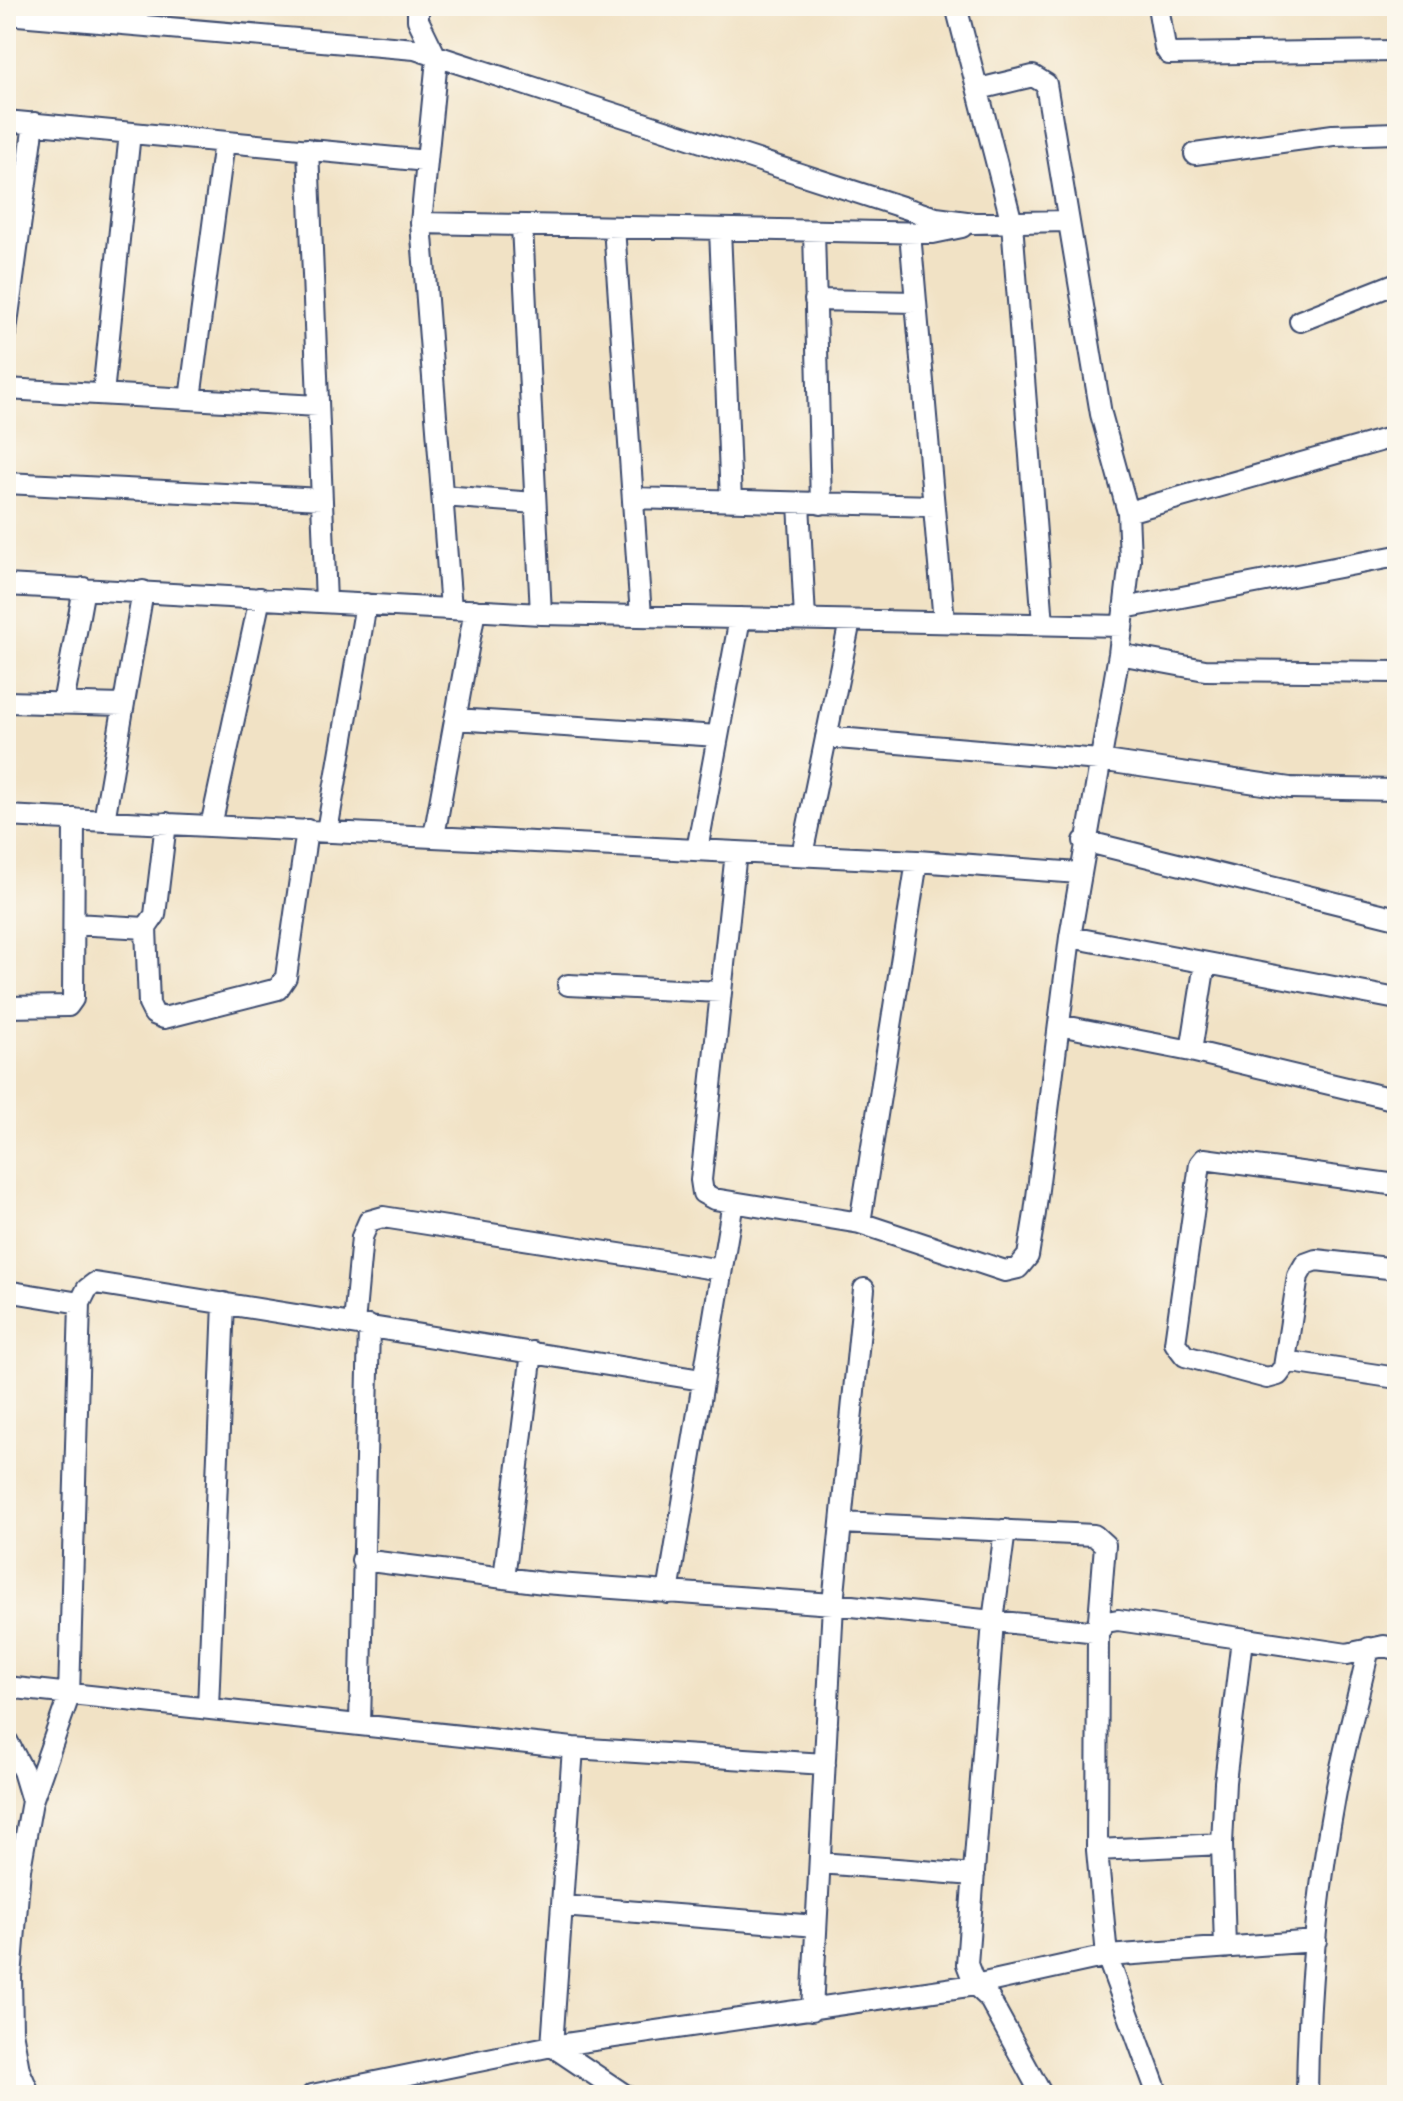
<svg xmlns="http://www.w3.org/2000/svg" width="1403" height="2101" font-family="'Libre Caslon Text',serif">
  <rect width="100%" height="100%" fill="#fbf7ec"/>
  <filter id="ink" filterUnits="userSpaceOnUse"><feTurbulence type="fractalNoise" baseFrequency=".0125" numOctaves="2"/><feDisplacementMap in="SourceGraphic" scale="16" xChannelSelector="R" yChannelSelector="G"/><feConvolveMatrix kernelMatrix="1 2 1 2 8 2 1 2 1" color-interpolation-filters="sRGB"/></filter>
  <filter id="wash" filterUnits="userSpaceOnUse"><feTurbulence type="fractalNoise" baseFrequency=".006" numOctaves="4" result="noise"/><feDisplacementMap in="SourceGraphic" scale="32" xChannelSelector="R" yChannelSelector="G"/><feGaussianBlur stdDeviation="1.8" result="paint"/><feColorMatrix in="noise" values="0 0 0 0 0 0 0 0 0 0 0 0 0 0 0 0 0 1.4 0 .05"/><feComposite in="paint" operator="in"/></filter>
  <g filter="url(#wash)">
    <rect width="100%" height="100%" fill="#f1e2c5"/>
  </g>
  <g filter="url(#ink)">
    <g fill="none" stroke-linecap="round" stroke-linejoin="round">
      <!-- street casing -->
      <g stroke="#3b4a6d" stroke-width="24">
        <path id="street" d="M418 6V20L437 59 421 223 451 609
          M956 6 1012 223 1043 624
          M1158 6 1165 48 1169 54 1397 51
          M6 14 415 49 936 218 974 223 1067 221
          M6 121 427 161
          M308 149 326 602
          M1195 154 1333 135 1397 133
          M421 223 933 233 962 227
          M522 225 541 614
          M614 227 641 616
          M720 229 731 501
          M814 231 821 504
          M910 233 944 622
          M815 300 916 302
          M1300 321 1397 283
          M6 331 34 123
          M6 389 318 406
          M103 394 130 133
          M190 399 224 142
          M6 483 322 499
          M443 496 535 503
          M633 498 934 506
          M799 503 805 619
          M1128 512 1397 436
          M6 585 541 614 1122 626
          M1124 608 1397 556
          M1119 654 1205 670 1397 672
          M6 702 123 705
          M63 704 84 588
          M455 719 718 736
          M826 737 1099 760 1290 788 1397 790
          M6 816 917 861 1079 873
          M104 821 143 591
          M166 823 155 915 146 928 149 1004 154 1014 164 1018 278 989 286 977 307 830
          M211 826 260 598
          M327 831 366 604
          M434 836 475 610
          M1084 841 1397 918
          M697 850 740 618
          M736 852 701 1180 703 1193 714 1199 860 1223 1005 1271 1018 1268 1028 1256 1035 1213 1070 937 1119 654 1130 560 1128 512 1101 414 1046 84 1033 76 979 89
          M802 855 850 621
          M74 924 146 928
          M1070 937 1397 999
          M568 985 721 992
          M6 1007 68 1006 73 999 74 819
          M1059 1025 1191 1051 1397 1100
          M1191 1051 1205 963
          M1397 1185 1204 1159 1200 1164 1175 1343 1185 1356 1267 1378 1278 1375 1284 1367 1298 1276 1305 1264 1316 1260 1397 1269
          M860 1223 917 861
          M6 1291 80 1303
          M354 1324 362 1237 369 1221 383 1217 721 1270
          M1285 1361 1397 1378
          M841 1523 1094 1535 1105 1545 1098 1632 1097 1850 1107 1956 1158 2095
          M1005 1530 993 1621 967 1964 975 1985 989 1998 1042 2095
          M362 1560 544 1583 833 1604 1098 1632
          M504 1578 532 1352
          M668 1593 733 1202
          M1098 1632 1106 1622 1118 1620 1347 1654 1384 1646 1397 1649
          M6 1687 573 1748 825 1764
          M208 1708 224 1303
          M360 1725 369 1326
          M6 1739 23 1771 32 1801
          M573 1748 552 2046 625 2095
          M1097 1850 1222 1844
          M820 1863 974 1875
          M562 1906 816 1926
          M1225 1948 1222 1844 1225 1782 1242 1639
          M812 2010 833 1604 864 1289
          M30 2095 19 2070 12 2031 11 1977 20 1869 32 1801 69 1696 80 1303 87 1289 95 1283 702 1380
          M312 2095 552 2046 975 1985 1107 1956 1316 1941
          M1307 2095C1308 1996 1317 1894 1335 1797 1344 1747 1358 1698 1369 1648"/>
      </g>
      <!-- street -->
      <use href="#street" stroke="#fff" stroke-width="20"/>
    </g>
  </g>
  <!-- margin -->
  <rect width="1403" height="2101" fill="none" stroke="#fbf7ec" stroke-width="32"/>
</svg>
